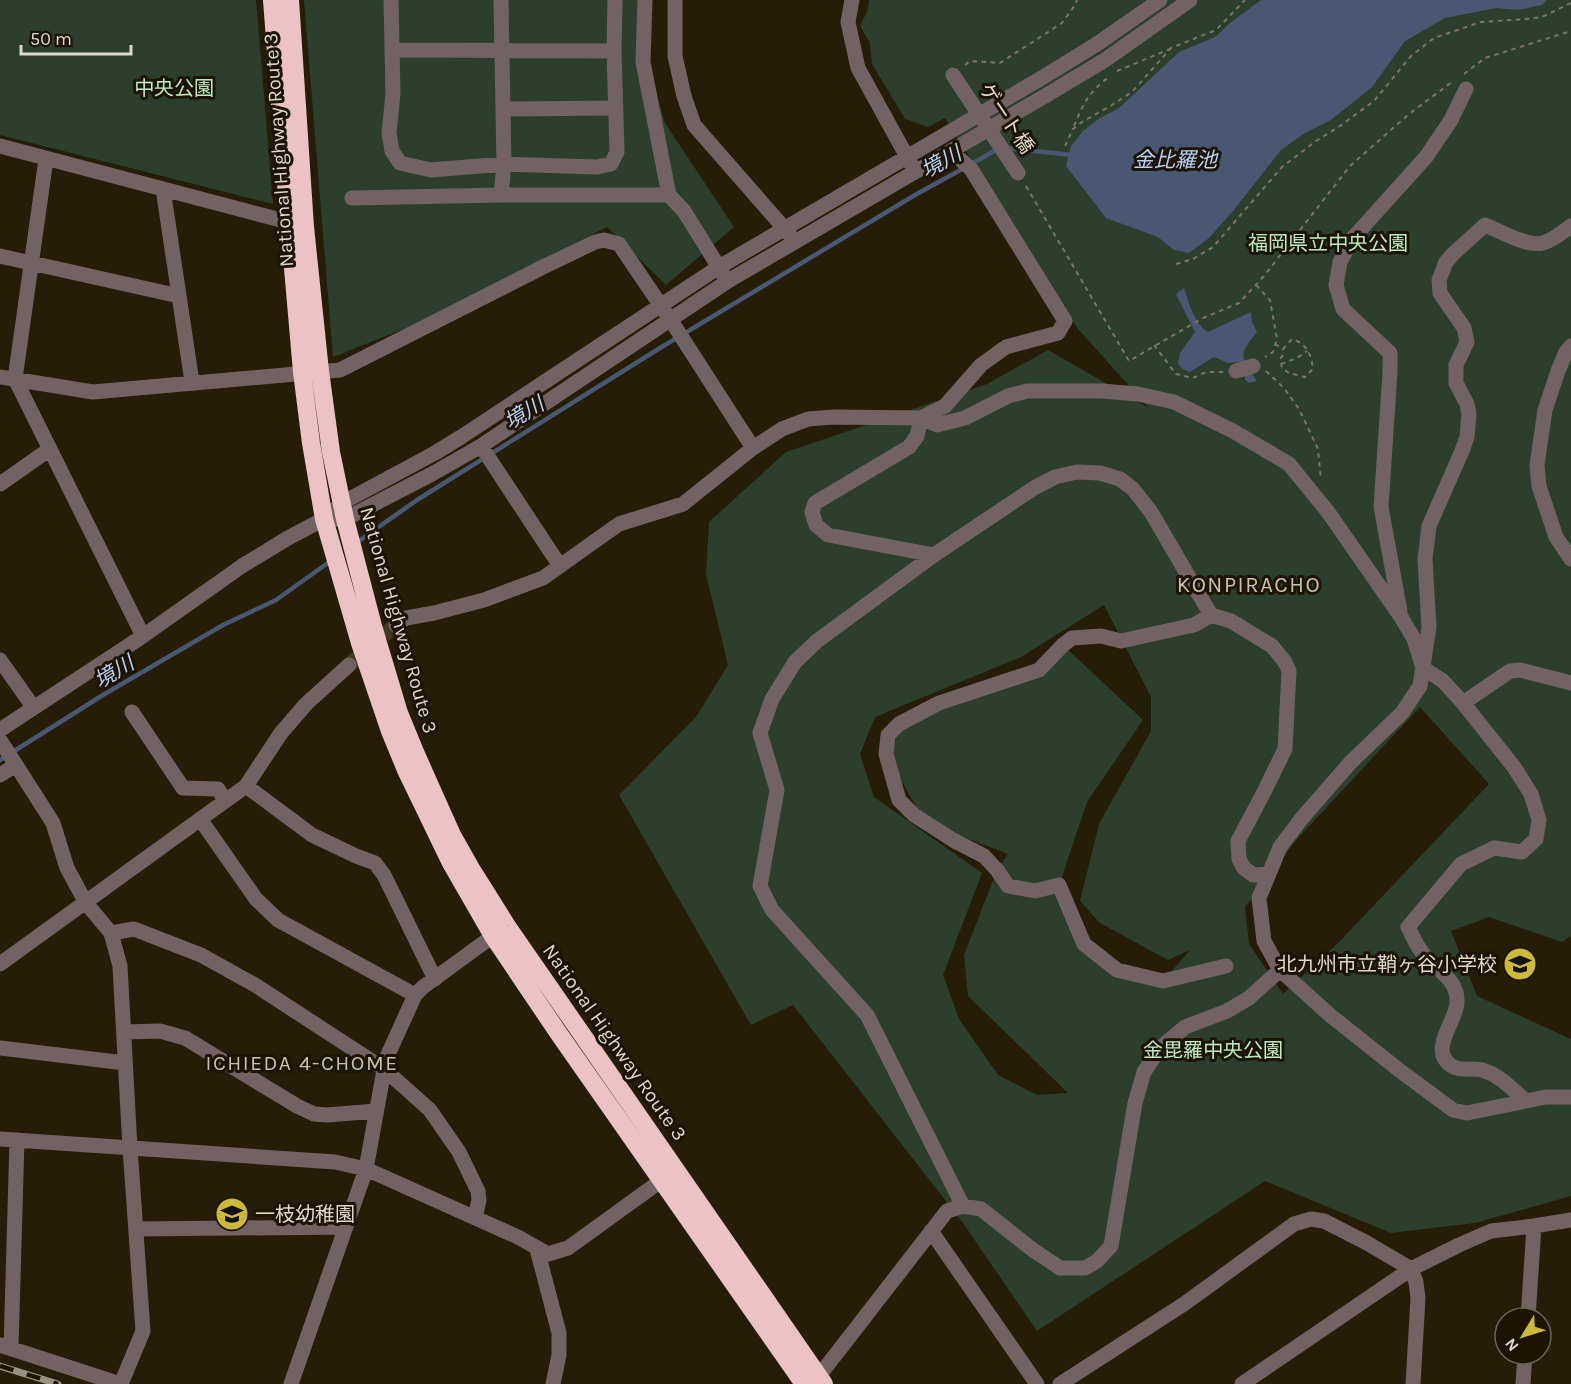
<svg xmlns="http://www.w3.org/2000/svg" width="1571" height="1384" font-family="Karla,'Noto Sans JP',sans-serif">
  <rect width="100%" height="100%" fill="#251d06"/>
  <!-- green -->
  <path fill="#2b3f2c" fill-rule="evenodd" d="M0 0H256L273 204 0 135Z
    M304 0H649L647 63 665 123 734 227 666 285 607 227 409 327 333 357Z
    M869 0H1571V936L1562 942 1489 917 1451 931 1477 996 1571 1039V1196L1475 1223 1391 1233 1265 1181 1037 1331 963 1223 793 1005 751 1025 619 795 696 717 728 665 706 574 709 522 786 452 987 384 1048 350 1149 408 1078 329 945 118 928 127 905 119 872 64 870 43 860 26 868 10ZM1104 605 1151 697V731L1099 824 1080 901 1100 923 1168 960 1190 950 1163 981 1117 970 1084 945 1059 885 1087 802 1143 720 1063 645 1039 670 899 724 886 754 925 822 1008 854 997 870 964 955 968 996 1068 1093 1037 1095 998 1075 959 1019 943 975 982 873 874 797 860 754 875 717 1021 657ZM1420 707 1489 784 1339 942 1283 994 1249 944 1245 907 1297 839Z"/>
  <!-- water -->
  <path fill="#485872" d="M1261 0H1547L1542 5 1518 10 1496 8 1445 18 1405 41 1372 87 1331 120 1305 133 1281 150 1233 211 1209 238 1189 253 1174 250 1158 237 1106 218 1066 166 1071 146 1083 131 1100 118 1119 108 1179 52 1215 37 1230 23Z
    M1184 288C1189 303 1194 323 1208 332L1251 312 1252 322 1257 332C1237 357 1241 355 1257 381L1249 383 1245 380V375L1239 362 1228 363 1214 357 1190 372 1182 369 1178 363 1180 353 1195 332 1176 294Z"/>
  <g fill="none" stroke-linecap="round" stroke-linejoin="round">
    <!-- stream -->
    <path stroke="#485872" stroke-width="4.5" d="M1006 148 1072 155
      M971 164 998 149
      M356 543 417 500 660 348 915 195 964 168
      M0 760 103 695 223 625 276 600 332 560"/>
    <!-- minor-tunnel -->
    <path stroke="#413924" stroke-width="15" stroke-dasharray="15 8" stroke-linecap="butt" d="M349 665 396 625"/>
    <!-- path -->
    <path stroke="#7a7461" stroke-width="2" stroke-dasharray="4.5 4.5" stroke-linecap="butt" d="M965 65 970 61 1000 63 1062 23 1075 5 1077 0
      M1117 71 1170 49
      M1464 74 1485 58 1571 31
      M1074 126C1084 102 1089 92 1110 76
      M1065 146 1073 129 1082 122 1112 105 1132 92 1171 48 1216 30 1245 0
      M1026 186 1129 361 1203 318 1239 303 1264 276 1350 166 1409 114 1452 82
      M1176 264 1193 259 1213 247 1282 167 1316 141 1340 126 1374 101 1411 56 1434 38 1481 22 1526 19 1542 17 1571 3
      M1256 285 1270 300 1277 339 1273 352 1265 357
      M1275 344 1283 349 1292 339C1307 344 1311 354 1313 369L1305 377 1289 373 1282 368 1280 359 1283 355V349
      M1154 345 1176 374 1193 378 1206 372H1223
      M1281 364 1297 358 1307 351
      M1266 371 1284 388 1299 409 1318 449 1321 480"/>
    <!-- minor -->
    <path stroke="#736263" stroke-width="15" d="M391 0 393 94 389 133 392 151 400 163 431 170 504 164 597 167 611 164 617 152 614 51 615 0
      M501 0 504 164 501 195
      M645 0 643 62 669 195
      M675 0V56L684 96 694 125 790 235
      M852 0 848 22 858 68 911 164
      M392 50 614 51
      M953 75 961 87
      M503 109 616 108
      M0 146 300 225
      M46 159 15 379 143 636
      M163 189 192 382
      M352 198 501 195H669L684 211 723 274
      M1571 226C1562 232 1554 240 1543 243 1527 247 1500 231 1485 225L1454 253 1446 262 1439 280 1440 293 1464 328 1467 342 1456 365V383L1467 404 1469 414 1467 437 1462 451 1429 526 1425 559 1429 627 1420 686 1402 713 1350 763 1302 818 1280 847 1259 898 1264 941 1280 970 1331 1016 1399 1070 1453 1110 1467 1113 1546 1097H1571
      M0 256 179 296
      M1571 346 1566 352 1558 371 1545 410 1537 465 1539 486 1556 537 1571 559
      M1236 371 1253 366
      M0 377 93 392 340 370 543 267 595 242 604 240 619 244 670 319 753 448
      M921 418 945 406 981 365 1006 347 1058 333 1065 321 971 169 951 151
      M921 418 917 436 909 447 815 503 812 512 816 525 828 535 934 555
      M481 446 560 566
      M0 484 50 449
      M336 519H345L432 474 481 446 728 281 1045 96 1105 60 1190 0
      M1400 611 1381 507 1390 372V353L1343 309 1336 285 1340 262 1353 238 1426 157 1451 120 1466 89
      M1211 615 1194 625 1121 641 1101 636 1072 638 1063 645 1039 670 939 703 899 724 888 735 886 754 899 800 914 815 953 840 984 856 997 870 1008 886 1035 891 1059 885 1084 944 1117 970 1163 981 1226 966
      M396 625 406 618 434 613 484 600 543 578 619 524 683 504 753 448 782 429 808 419 834 417 921 418 937 425 965 418 1008 396 1027 391H1102L1138 394 1174 402 1233 431 1289 464 1328 512 1401 617 1414 639 1423 668 1443 681 1463 703 1514 767 1531 794 1539 820 1536 839 1522 852 1494 848 1461 864 1408 927C1412 935 1416 944 1421 951 1433 969 1458 977 1457 1002 1457 1019 1432 1046 1447 1062 1457 1074 1472 1066 1485 1071 1501 1076 1514 1091 1526 1101
      M0 660 34 708
      M1463 703 1510 671 1520 670 1571 683
      M132 712 183 788 218 789 225 801
      M0 730 143 636 242 566 288 538 324 519 342 503 435 453 461 437 719 267 1045 76 1097 44 1160 0
      M0 740 53 823 67 868 86 903 111 933 120 966 130 1148 143 1331 121 1384
      M0 775 16 765
      M246 786 312 835 356 856 375 863 384 875 435 979
      M200 819 256 899 278 920 415 995
      M111 933 134 929 201 955 255 985 384 1069 430 1110 459 1152 478 1191 479 1200 475 1218
      M0 964 246 786 281 733 306 704 349 665
      M124 1032 160 1031 185 1038 297 1106 314 1114 327 1115 376 1111
      M0 1048 125 1063
      M0 1139 335 1162 366 1169 518 1237 548 1254 568 1248 662 1180
      M963 1206 867 1015 772 910 760 886 777 790 760 733 772 699 795 662 817 641 934 555 1034 488 1055 477 1077 472 1100 473 1120 479 1133 489 1151 512 1211 615 1231 621 1272 646 1285 662 1289 671 1285 749 1264 792 1238 841 1239 859 1244 868 1253 875 1269 874
      M136 1229 346 1227
      M931 1231 1037 1384
      M537 1249 559 1333V1355L553 1384
      M1528 1318 1534 1226
      M0 1345 120 1384
      M11 1348 17 1140
      M819 1376 947 1211 963 1206 981 1209 1033 1250 1060 1268H1085L1097 1261 1111 1246 1135 1103 1144 1072 1160 1048 1185 1027 1227 1011 1249 998 1280 970
      M291 1384 366 1169 386 1059 415 995 423 987 493 936
      M1060 1384 1184 1304 1294 1224 1311 1219 1324 1221 1367 1243 1411 1269 1416 1282 1418 1298 1413 1384
      M1242 1384 1411 1269 1459 1245 1491 1231 1534 1226 1571 1220
      M1523 1384 1525 1354"/>
    <!-- highway -->
    <path stroke="#ecc3c4" stroke-width="18" d="M272 0 289 222 302 372 311 443 324 519 360 643 390 731 406 770 451 863 493 936 559 1034 804 1384
      M290 0 305 227 320 371 331 452 345 519 373 626 399 713 415 752 452 835 470 867 507 926 824 1384"/>
    <!-- rail casing -->
    <g stroke="#989281" stroke-width="7">
      <path id="rail" d="M0 1366 58 1384"/>
    </g>
    <!-- rail -->
    <use href="#rail" stroke="#1c1400" stroke-width="4.5" stroke-dasharray="14" stroke-linecap="butt"/>
    <!-- minor-bridge -->
    <path stroke="#736263" stroke-width="15" d="M961 87 1018 173"/>
  </g>
  <!-- icons -->
  <defs>
    <g id="school-disc" transform="scale(1.725)"><circle r="9.5" fill="#ccb938" stroke="#1c1400"/><path d="M0-5L7-2L0 1L-7-2ZM-4 1L0 2.5L4 1V4Q0 6-4 4Z" fill="#111"/></g>
  </defs>
  <g fill-rule="evenodd">
    <use href="#school-disc" x="1520" y="964"/>
    <use href="#school-disc" x="232" y="1214"/>
  </g>
  <g text-anchor="middle" stroke-width="6" stroke-linejoin="round" paint-order="stroke">
    <!-- park labels -->
    <g font-size="20" fill="#bdebbe" stroke="#1c1400">
      <text x="174" y="95">中央公園</text>
      <text x="1328" y="250">福岡県立中央公園</text>
      <text x="1213" y="1057">金毘羅中央公園</text>
    </g>
    <!-- street labels -->
    <g font-size="20" fill="#ded9cb" stroke="#1c1400">
      <text transform="translate(1007 118) rotate(56)" y="7">ゲート橋</text>
      <text transform="translate(278 150) rotate(-94)" y="7">National Highway Route 3</text>
      <text transform="translate(399 620) rotate(74)" y="7">National Highway Route 3</text>
      <text transform="translate(615 1042) rotate(55)" y="7">National Highway Route 3</text>
    </g>
    <!-- poi labels -->
    <g font-size="20" fill="#ded9cb" stroke="#1c1400" text-anchor="end">
      <text x="1497" y="971">北九州市立鞘ヶ谷小学校</text>
      <text x="255" y="1221" text-anchor="start">一枝幼稚園</text>
    </g>
    <!-- water labels -->
    <g font-size="21" font-style="italic" fill="#b7d0f8" stroke="#1c1400">
      <text x="1175" y="167">金比羅池</text>
      <text transform="translate(941 162) rotate(-29)" y="7">境川</text>
      <text transform="translate(524 413) rotate(-31)" y="7">境川</text>
      <text transform="translate(114 672) rotate(-31)" y="7">境川</text>
    </g>
    <!-- neighbourhood labels -->
    <g font-size="21" letter-spacing="1.5" fill="#cbc1a5" stroke="#1c1400">
      <text x="302" y="1070">ICHIEDA 4-CHOME</text>
    </g>
    <!-- quarter labels -->
    <g font-size="22" letter-spacing="1.5" fill="#cbc1a5" stroke="#1c1400">
      <text x="1249" y="592">KONPIRACHO</text>
    </g>
  </g>
  <!-- north arrow -->
  <g transform="translate(1523 1336) rotate(232)"><circle r="28" fill="#1c1400" stroke="#6a6351" stroke-width="1.5"/>
  <path d="M0-4.5L10 22L0 15L-10 22Z" fill="#ccb938"/>
  <text y="-9" font-size="16" font-weight="bold" text-anchor="middle" fill="#ded9cb">N</text>
  </g>
  <!-- scale -->
  <path d="M21 45v9h110v-9" fill="none" stroke="#ded9cb" stroke-width="3"/>
  <text x="30" y="45" font-size="18" fill="#ded9cb" stroke="#1c1400" stroke-width="4.5" paint-order="stroke">50 m</text>
</svg>
